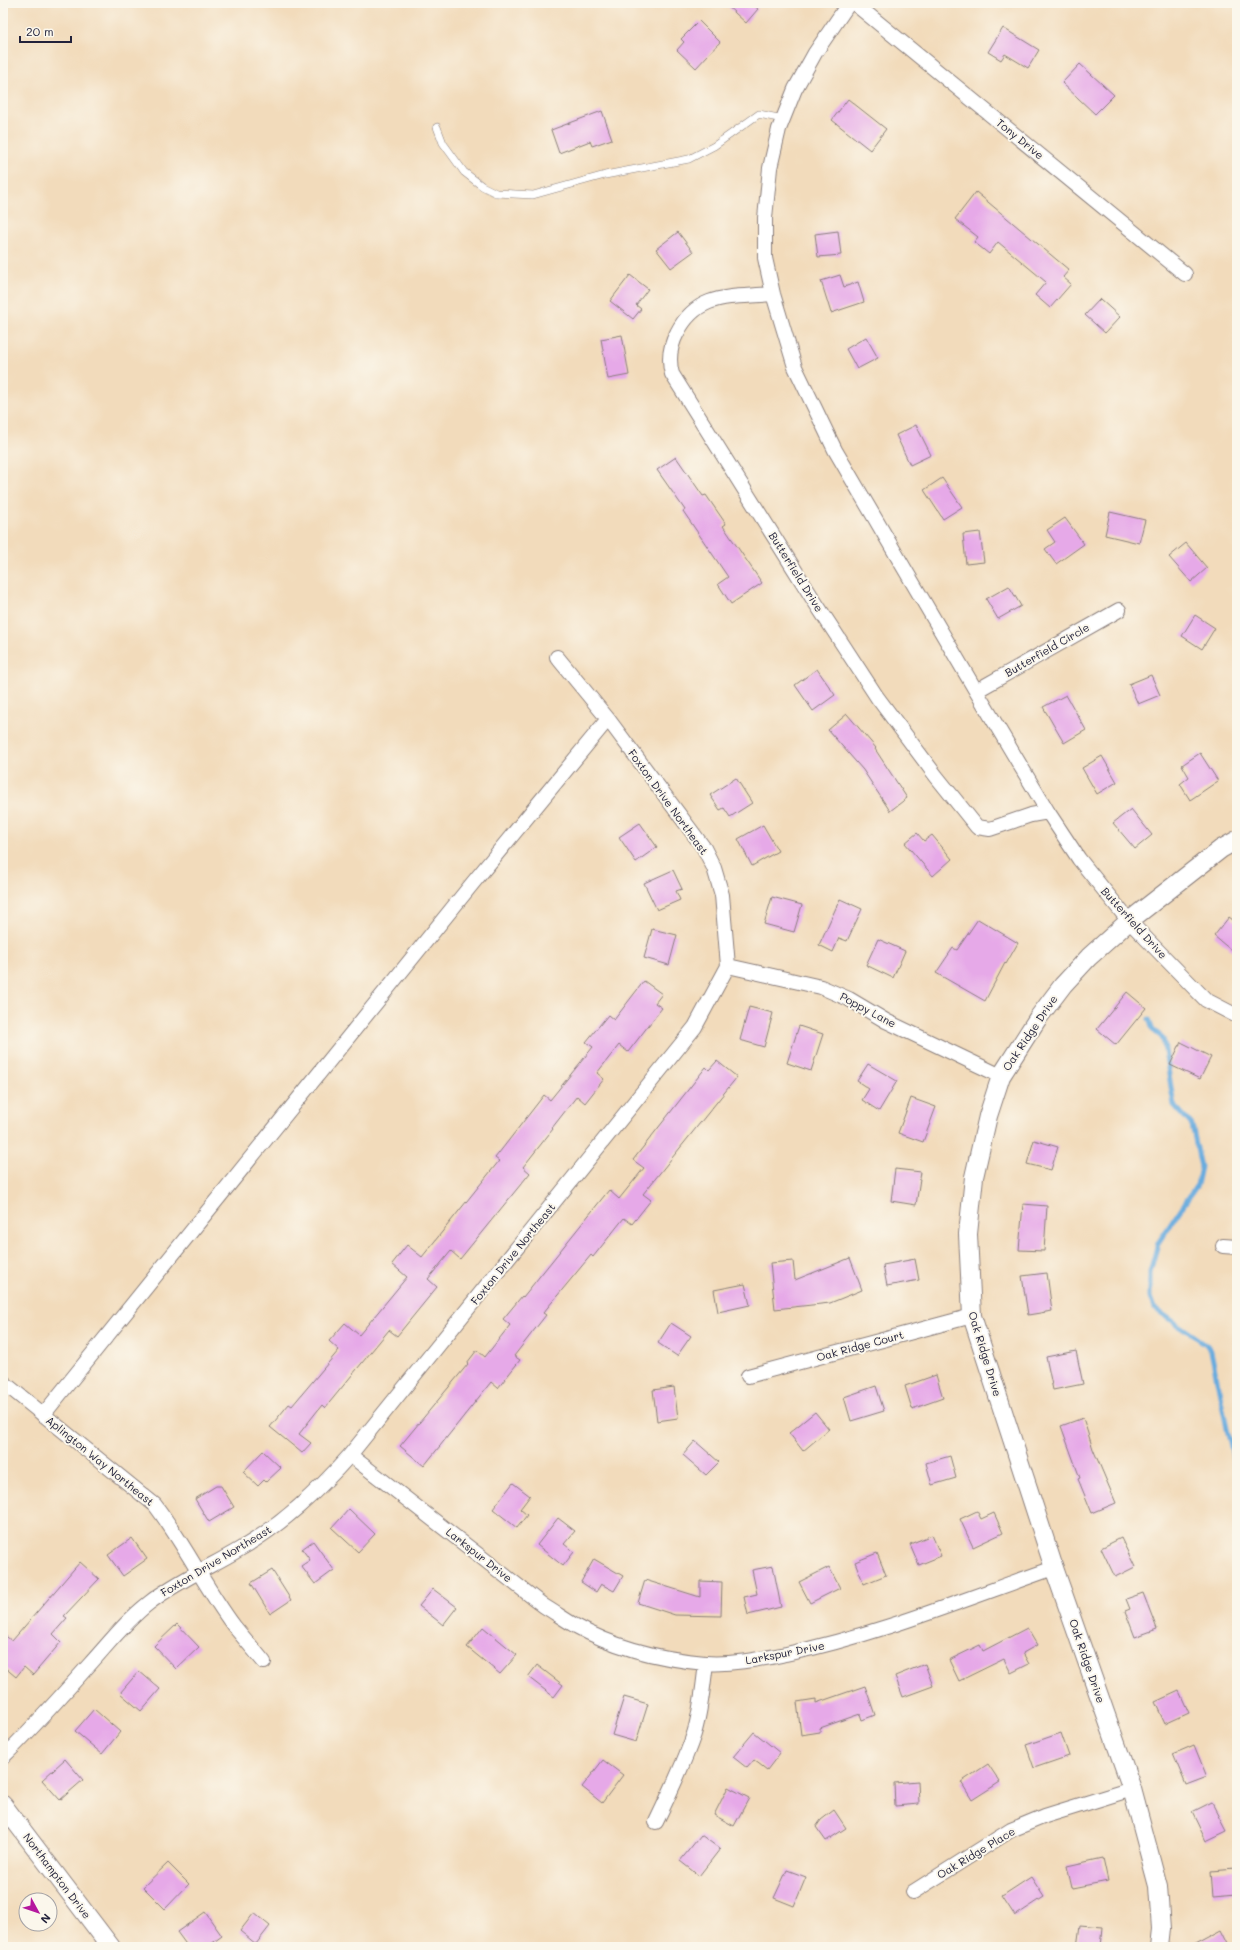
<svg xmlns="http://www.w3.org/2000/svg" width="1240" height="1950" font-family="Mali,sans-serif">
  <rect width="100%" height="100%" fill="#fbf7ec"/>
  <filter id="ink" filterUnits="userSpaceOnUse"><feTurbulence type="fractalNoise" baseFrequency=".025" numOctaves="2"/><feDisplacementMap in="SourceGraphic" scale="8" xChannelSelector="R" yChannelSelector="G"/><feConvolveMatrix kernelMatrix="1 2 1 2 8 2 1 2 1" color-interpolation-filters="sRGB"/></filter>
  <filter id="wash" filterUnits="userSpaceOnUse"><feTurbulence type="fractalNoise" baseFrequency=".012" numOctaves="4" result="noise"/><feDisplacementMap in="SourceGraphic" scale="16" xChannelSelector="R" yChannelSelector="G"/><feGaussianBlur stdDeviation="0.9" result="paint"/><feColorMatrix in="noise" values="0 0 0 0 0 0 0 0 0 0 0 0 0 0 0 0 0 1.4 0 .05"/><feComposite in="paint" operator="in"/></filter>
  <g filter="url(#wash)">
    <rect width="100%" height="100%" fill="#f2dbbb"/>
    <g fill="none" stroke-linecap="round" stroke-linejoin="round">
      <!-- stream -->
      <path stroke="#69acde" stroke-width="5" d="M1149 1019 1153 1030 1163 1038 1174 1105 1192 1125 1201 1167 1197 1185 1158 1243 1150 1272V1297L1154 1308 1206 1344 1211 1351 1237 1477"/>
    </g>
    <g id="blocks">
      <!-- building -->
      <path fill="#e6a9e8" d="M724 3H751L758 9 746 23Z
        M699 21 720 42 696 68 677 50 684 42 681 39Z
        M1003 28 1039 50 1028 68 1005 54 1001 60 988 52Z
        M1080 64 1114 95 1095 114 1062 83Z
        M848 99 886 129 870 150 832 120Z
        M602 111 612 139 592 146 590 141 559 153 551 130Z
        M976 192 1069 270 1063 277 1071 284 1050 308 1035 295 1046 282 998 242 989 254 974 242 978 237 955 219Z
        M838 231 841 255 818 257 815 234Z
        M678 232 693 252 671 268 656 249Z
        M630 275 648 289 636 305 641 309 633 319 610 301Z
        M840 275 844 287 858 282 864 302 831 313 821 281Z
        M1100 299 1120 317 1105 333 1085 315Z
        M622 335 629 375 608 379 601 339Z
        M866 337 878 358 857 369 846 349Z
        M916 425 931 455 910 465 896 435Z
        M676 457 703 496 706 495 726 524 723 526 762 583 731 604 718 584 728 577 683 511 685 510 657 470Z
        M942 478 962 507 943 519 924 490Z
        M1110 512 1145 520 1139 543 1105 535Z
        M1065 518 1084 544 1056 564 1045 549 1055 542 1047 530Z
        M980 532 984 562 966 564 963 534Z
        M1186 543 1207 568 1191 582 1169 557Z
        M1009 586 1021 606 998 619 986 599Z
        M1195 615 1215 628 1202 649 1182 636Z
        M817 669 835 695 813 711 795 685Z
        M1151 675 1160 695 1138 704 1129 684Z
        M1066 695 1086 730 1064 743 1043 707Z
        M847 714 876 748 875 749 907 798 890 811 863 770 828 730Z
        M1200 753 1218 781 1190 800 1180 784 1189 777 1182 765Z
        M1102 756 1117 782 1097 794 1082 768Z
        M736 778 752 803 730 817 724 808 720 810 710 795Z
        M1131 809 1152 835 1135 849 1113 823Z
        M640 823 657 847 636 862 619 837Z
        M763 825 778 851 752 866 738 839Z
        M917 833 924 841 932 835 952 859 933 876 905 843Z
        M673 870 682 889 676 891 680 900 657 910 644 883Z
        M772 897 802 905 794 932 764 924Z
        M840 899 862 909 847 941 839 938 833 952 819 945Z
        M1229 917 1237 923V955L1214 936Z
        M978 919 1018 943 1006 964 1005 963 985 1001 936 973 953 948 957 950Z
        M652 929 677 935 669 965 644 958Z
        M878 939 905 951 893 978 866 965Z
        M644 981 662 994 655 1003 662 1008 628 1052 619 1045 597 1073 604 1079 585 1103 577 1096 552 1128 553 1129 523 1167 530 1173 460 1259 451 1251 428 1279 437 1287 397 1336 389 1330 325 1408 322 1405 299 1434 311 1443 302 1453 270 1427 289 1404 292 1406 339 1350 329 1341 345 1323 359 1335 407 1277 392 1264 407 1245 422 1257 499 1161 495 1158 544 1095 550 1100 593 1047 586 1042 608 1015 614 1020Z
        M1127 992 1146 1008 1116 1045 1097 1029Z
        M749 1007 773 1013 764 1047 740 1040Z
        M799 1026 823 1034 811 1071 787 1063Z
        M1181 1042 1211 1057 1200 1079 1170 1065Z
        M717 1061 737 1077 643 1194 651 1200 632 1224 624 1218 593 1257 591 1255 543 1313 546 1315 514 1356 520 1360 498 1388 491 1382 424 1466 400 1446 468 1364 467 1363 477 1350 485 1357 510 1325 503 1319 522 1296 523 1297 609 1190 619 1199 644 1168 633 1160 706 1067 709 1070Z
        M868 1064 897 1081 879 1111 862 1100 869 1089 857 1081Z
        M911 1098 936 1107 923 1142 898 1133Z
        M1034 1140 1058 1147 1051 1170 1027 1164Z
        M895 1169 921 1172 916 1205 891 1201Z
        M1023 1204 1047 1206 1044 1251 1019 1250Z
        M850 1258 862 1290 830 1303 775 1309 770 1263 793 1261 795 1280Z
        M915 1259 919 1280 887 1286 883 1265Z
        M1047 1273 1052 1311 1028 1315 1022 1276Z
        M745 1284 750 1305 718 1312 714 1290Z
        M671 1323 691 1336 677 1356 658 1343Z
        M1076 1351 1083 1384 1053 1390 1046 1357Z
        M936 1375 943 1398 912 1409 905 1386Z
        M876 1386 884 1411 851 1421 844 1397Z
        M674 1387 678 1418 657 1421 653 1390Z
        M815 1412 829 1429 803 1451 789 1433Z
        M1083 1418 1093 1449 1116 1503 1092 1513 1078 1479 1080 1478 1061 1426Z
        M695 1441 719 1462 706 1475 683 1455Z
        M263 1451 281 1468 266 1482 264 1480 258 1486 243 1472Z
        M950 1456 956 1478 932 1485 926 1463Z
        M513 1483 530 1496 520 1509 527 1515 517 1528 493 1509Z
        M216 1486H221L234 1507 209 1522 195 1499Z
        M349 1509 375 1534 358 1552 332 1528Z
        M977 1511 981 1519 994 1513 1003 1533 973 1547 960 1519Z
        M558 1518 575 1531 564 1544 574 1552 563 1566 537 1545Z
        M932 1535 941 1556 919 1565 910 1544Z
        M132 1538 147 1559 123 1576 108 1555Z
        M1121 1538 1135 1567 1115 1577 1101 1548Z
        M313 1541 334 1570 315 1584 301 1566 310 1560 302 1549Z
        M877 1553 886 1575 864 1584 855 1562Z
        M594 1559 623 1576 614 1591 601 1584 596 1592 581 1582Z
        M80 1562 99 1579 64 1616 67 1618 53 1634 61 1642 33 1675 24 1667 16 1677 3 1666V1634L12 1641Z
        M773 1566 781 1607 748 1615 744 1597 757 1594 752 1570Z
        M829 1567 840 1588 810 1603 799 1582Z
        M272 1570 291 1600 270 1614 251 1583Z
        M645 1580 700 1597V1581L722 1582 721 1616 675 1615 638 1603Z
        M433 1589 457 1607 443 1625 419 1606Z
        M1143 1593 1157 1629 1135 1637 1125 1611 1130 1609 1126 1599Z
        M177 1624 199 1647 176 1669 154 1646Z
        M483 1627 517 1655 500 1674 467 1647Z
        M1027 1628 1037 1645 1023 1653 1029 1664 1011 1673 1004 1659 959 1681 949 1660 980 1645 983 1651Z
        M925 1664 933 1686 903 1697 895 1676Z
        M537 1665 563 1685 554 1697 528 1677Z
        M139 1671 160 1689 141 1711 120 1693Z
        M865 1686 875 1715 862 1720 860 1714 820 1728V1732L801 1735 797 1702 816 1699V1703Z
        M1179 1691 1189 1713 1165 1724 1155 1702Z
        M624 1697 648 1704 636 1742 612 1735Z
        M94 1709 120 1732 102 1754 75 1731Z
        M754 1732 780 1753 767 1770 754 1760 747 1768 733 1757Z
        M1061 1733 1069 1756 1034 1768 1026 1745Z
        M1194 1745 1207 1777 1186 1785 1173 1754Z
        M65 1759 83 1780 60 1800 42 1780Z
        M603 1760 623 1775 602 1803 582 1787Z
        M988 1764 1000 1782 972 1800 961 1782Z
        M918 1781 919 1804 895 1806 894 1783Z
        M728 1787 749 1798 734 1826 714 1815Z
        M1212 1802 1227 1831 1206 1841 1192 1812Z
        M834 1810 846 1828 826 1841 816 1827 821 1820Z
        M701 1835 720 1849 699 1876 680 1861Z
        M1103 1858 1108 1881 1072 1888 1067 1866Z
        M168 1863 189 1884 165 1909 143 1887Z
        M787 1870 806 1877 794 1906 774 1898Z
        M1234 1870 1237 1894 1213 1896 1211 1872Z
        M1031 1877 1044 1897 1015 1916 1002 1896Z
        M205 1912 222 1936 207 1947H188L177 1932Z
        M254 1913 270 1926 256 1944 240 1931Z
        M1080 1925 1103 1927 1101 1947H1077Z
        M1222 1931 1230 1947H1192Z"/>
    </g>
  </g>
  <g filter="url(#ink)">
    <use href="#blocks" fill-opacity="0" stroke="#8a7e7b" stroke-width="1"/>
    <g fill="none" stroke-linecap="round" stroke-linejoin="round">
      <!-- service casing -->
      <g stroke="#8a7e7b" stroke-width="8">
        <path id="service" d="M437 127 443 143 464 172 482 186 496 193 533 195 605 175 689 159 714 146 759 114 783 119"/>
      </g>
      <!-- minor casing -->
      <g stroke="#8a7e7b" stroke-width="16">
        <path id="minor" d="M849 3 815 53 795 89 779 129 770 168 765 218V258L773 294 795 367 835 450 976 691 1048 812 1079 859 1129 921 1206 1000 1237 1016
          M854 3 1185 274
          M773 294C733 298 698 291 677 333 670 346 668 359 672 374L813 599 877 697 936 776 977 827 990 829 1031 815 1048 812
          M976 691 1119 610
          M728 966 821 987 849 999 886 1021 1001 1076
          M1223 1246 1237 1247
          M748 1376 972 1316
          M3 1382 155 1505C184 1543 205 1587 234 1626 244 1638 254 1650 264 1662
          M43 1415 472 884 608 719
          M350 1455 544 1606C554 1612 564 1619 574 1625 613 1647 661 1659 705 1663 731 1665 760 1659 786 1654 878 1635 965 1599 1054 1568
          M3 1757C34 1727 62 1695 90 1664 109 1643 127 1620 149 1603 177 1581 210 1567 240 1549 283 1524 317 1492 350 1455L695 1027 728 966 722 895 714 868 704 848 608 719 557 657
          M656 1822C670 1793 684 1764 694 1734 701 1711 703 1687 706 1663
          M913 1892 1011 1830 1045 1816 1132 1789"/>
      </g>
      <!-- tertiary casing -->
      <g stroke="#8a7e7b" stroke-width="20">
        <path id="tertiary" d="M3 1805 111 1947
          M1159 1947 1161 1929 1158 1886 1132 1789 1054 1568 972 1316 968 1234 974 1177 988 1116 1001 1076 1038 1018 1063 985 1089 957 1129 921 1221 849 1237 840"/>
      </g>
      <!-- service -->
      <use href="#service" stroke="#fff" stroke-width="7"/>
      <!-- minor -->
      <use href="#minor" stroke="#fff" stroke-width="14"/>
      <!-- tertiary -->
      <use href="#tertiary" stroke="#fff" stroke-width="18"/>
    </g>
  </g>
  <g text-anchor="middle" stroke-width="4" stroke-linejoin="round" paint-order="stroke">
    <!-- street labels -->
    <g font-size="11" fill="#22223b" stroke="#fbf7ec">
      <text transform="translate(1020 139) rotate(39)" y="4">Tony Drive</text>
      <text transform="translate(796 572) rotate(58)" y="4">Butterfield Drive</text>
      <text transform="translate(1047 650) rotate(-30)" y="4">Butterfield Circle</text>
      <text transform="translate(668 802) rotate(54)" y="4">Foxton Drive Northeast</text>
      <text transform="translate(1134 923) rotate(48)" y="4">Butterfield Drive</text>
      <text transform="translate(868 1010) rotate(28)" y="4">Poppy Lane</text>
      <text transform="translate(1030 1033) rotate(-56)" y="4">Oak Ridge Drive</text>
      <text transform="translate(513 1254) rotate(-51)" y="4">Foxton Drive Northeast</text>
      <text transform="translate(860 1346) rotate(-15)" y="4">Oak Ridge Court</text>
      <text transform="translate(985 1354) rotate(73)" y="4">Oak Ridge Drive</text>
      <text transform="translate(100 1461) rotate(39)" y="4">Aplington Way Northeast</text>
      <text transform="translate(479 1555) rotate(38)" y="4">Larkspur Drive</text>
      <text transform="translate(216 1561) rotate(-31)" y="4">Foxton Drive Northeast</text>
      <text transform="translate(785 1653) rotate(-11)" y="4">Larkspur Drive</text>
      <text transform="translate(1087 1661) rotate(71)" y="4">Oak Ridge Drive</text>
      <text transform="translate(976 1853) rotate(-31)" y="4">Oak Ridge Place</text>
      <text transform="translate(57 1876) rotate(53)" y="4">Northampton Drive</text>
    </g>
  </g>
  <!-- margin -->
  <rect width="1240" height="1950" fill="none" stroke="#fbf7ec" stroke-width="16"/>
  <!-- north arrow -->
  <g transform="translate(38 1912) rotate(130)"><circle r="19" fill="#fbf7ec" stroke="#a4a2a5"/>
  <path d="M0-3L7 15L0 10L-7 15Z" fill="#b5179e"/>
  <text y="-6" font-size="11" font-weight="bold" text-anchor="middle" fill="#22223b">N</text>
  </g>
  <!-- scale -->
  <path d="M20 36v6h51v-6" fill="none" stroke="#22223b" stroke-width="2"/>
  <text x="26" y="36" font-size="12" fill="#22223b" stroke="#fbf7ec" stroke-width="3" paint-order="stroke">20 m</text>
</svg>
